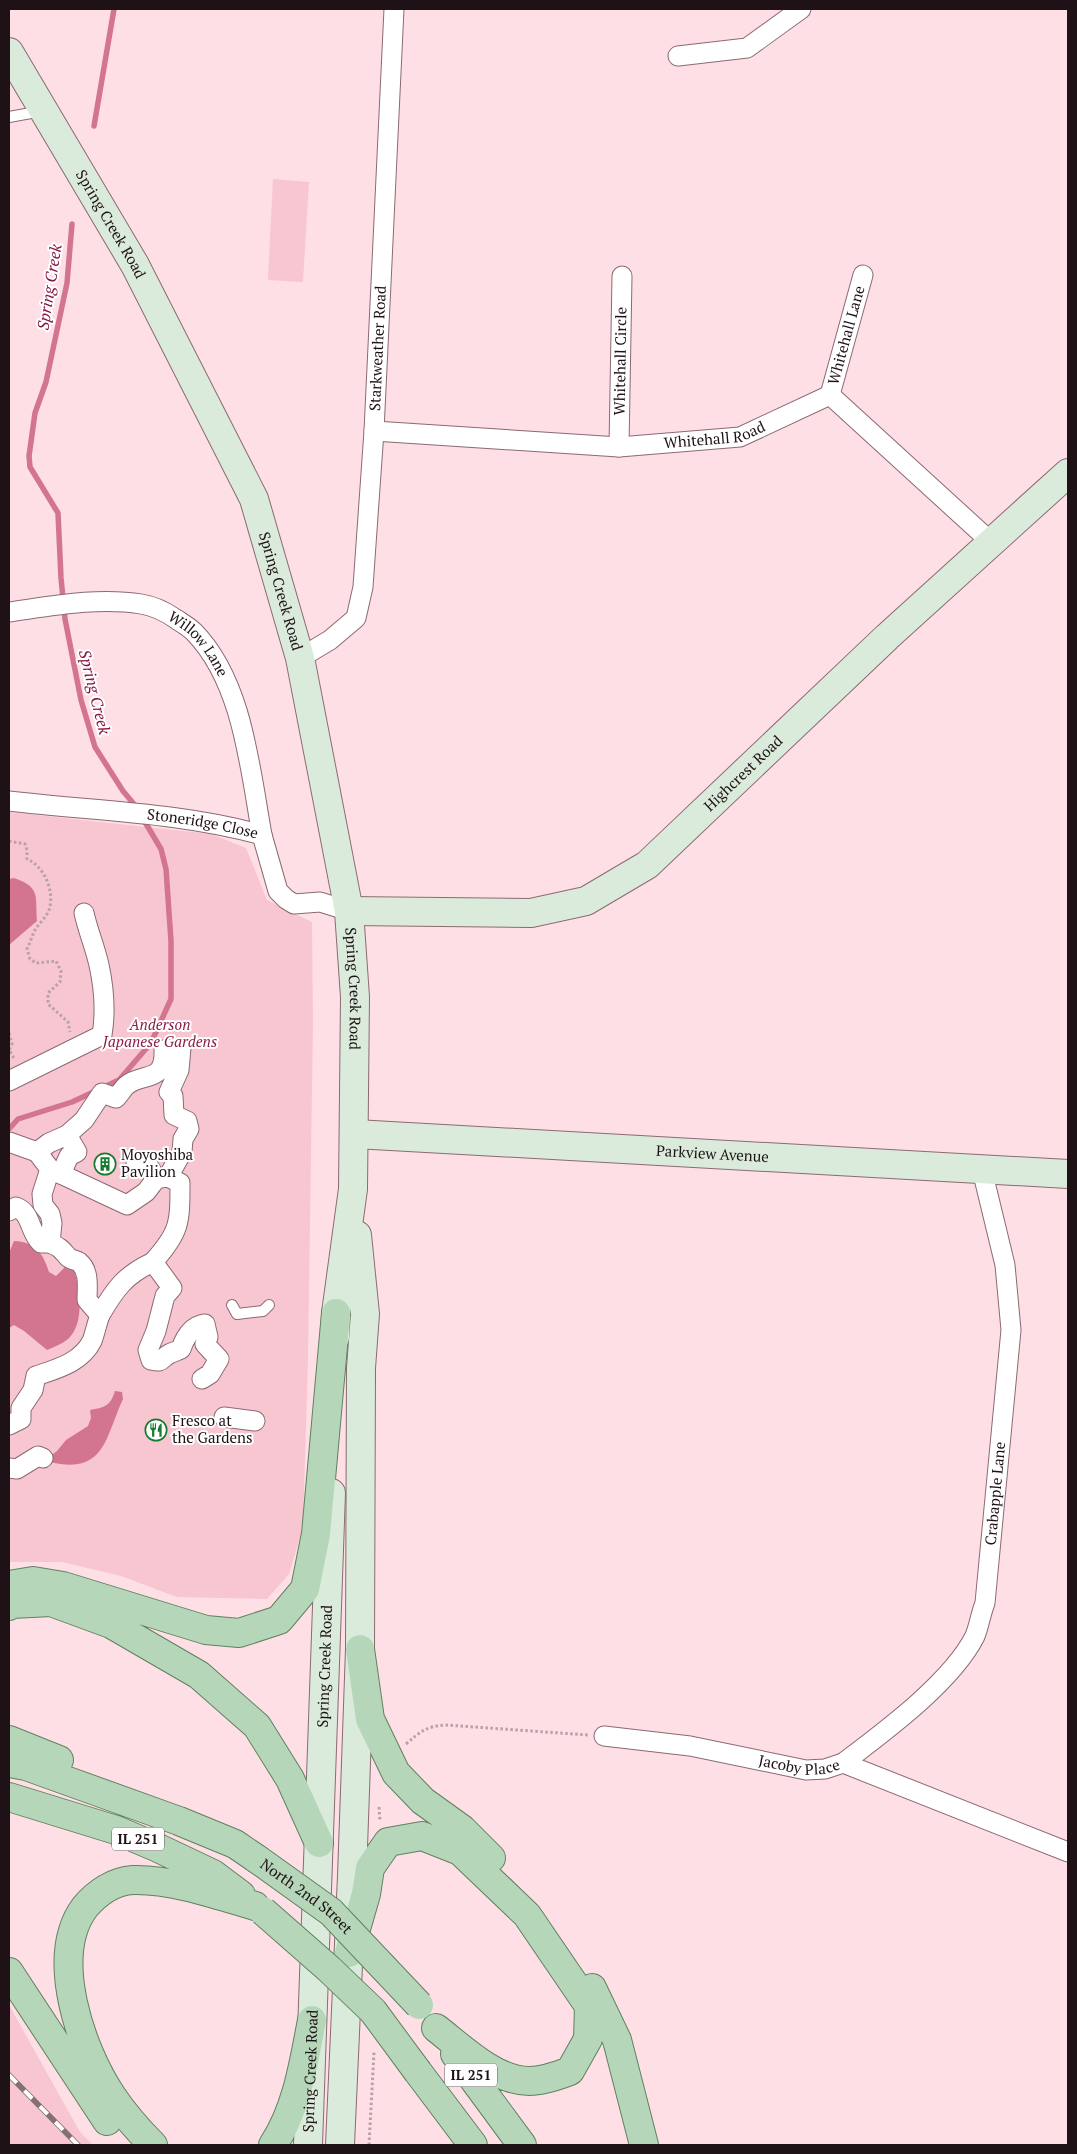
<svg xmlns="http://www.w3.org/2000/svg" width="1077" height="2154" font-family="'PT Serif',serif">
  <rect width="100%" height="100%" fill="#fedfe6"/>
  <!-- green -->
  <path fill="#f7c6d1" d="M273 179 309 182 303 282 268 280Z
    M9 812 211 834 246 848 267 900 312 922 313 1024 308 1356 303 1527 289 1574 267 1599 177 1597 121 1576 62 1562H9Z
    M9 2005 80 2132 93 2145H9Z"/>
  <!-- water -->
  <path fill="#d3758f" d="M14 878C41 887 35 896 37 921L9 945V879Z
    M14 1241C35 1242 43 1253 49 1272L56 1276 65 1267 74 1270C80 1290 85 1323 68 1339 62 1344 54 1347 47 1350L24 1331 14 1325 9 1328V1253Z
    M115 1391 122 1392 123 1399C105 1438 105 1475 50 1462L49 1457 57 1451 66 1440 88 1426 91 1418 90 1410C106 1407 110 1406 115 1391Z"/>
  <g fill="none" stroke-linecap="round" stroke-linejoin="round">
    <!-- stream -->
    <path stroke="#d3758f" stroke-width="5.5" d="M94 126 114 9
      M72 224 67 283 46 382 35 413 29 456 30 467 58 513 61 578 65 619 81 700 95 747 123 791 138 809
      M9 1129 18 1119 72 1102 119 1080 151 1043 171 999V941L166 869 161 849 142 817"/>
    <!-- lane casing -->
    <g stroke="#8b6a72" stroke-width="12">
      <path id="lane" d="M9 117 42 111
        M232 1305 237 1314 263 1311 269 1305"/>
    </g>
    <!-- street casing -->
    <g stroke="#8b6a72" stroke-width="21">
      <g id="street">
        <path d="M678 56 747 48 801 9"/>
        <path d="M830 395 991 542"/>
        <path id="s1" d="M830 395 863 275"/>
        <path id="s2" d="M374 431 619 447 740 437 830 395"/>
        <path id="s3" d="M619 447 622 276"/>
        <path id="s4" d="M9 612C52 606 98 597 141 604 153 606 166 612 176 619 182 623 189 627 194 632 243 682 250 769 262 835"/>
        <path id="s5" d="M300 658 330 640 356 618 363 587 374 431 394 9"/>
        <path id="s6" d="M9 801C93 811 180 812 262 835L278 891 286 899 294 904 320 902 349 911"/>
        <path d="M9 1081 102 1035C106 1011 104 988 99 965 95 947 88 931 84 913"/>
        <path d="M9 1142 37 1152 50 1169 42 1194 43 1205 50 1214 52 1223 50 1243C61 1248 61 1249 68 1257 71 1260 76 1260 79 1262 90 1271 87 1288 87 1300L100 1315C115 1289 125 1275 153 1262"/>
        <path d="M37 1152 49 1143 67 1135 84 1120 102 1093 116 1098C120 1094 123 1088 127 1085 143 1072 165 1084 164 1050L181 1048 179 1070 169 1092 173 1096 174 1115 187 1121 189 1129 183 1139 182 1152 168 1177 180 1183C180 1223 180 1232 153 1262L172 1288 165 1296 156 1331 148 1350 151 1360C164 1363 160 1359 169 1354 173 1352 177 1351 181 1349 185 1337 192 1326 205 1324L208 1337 205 1344 219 1359 210 1374 202 1379"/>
        <path d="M136 1163 148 1165 156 1179"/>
        <path d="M50 1169 127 1205 146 1192 156 1179 168 1177"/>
        <path d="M61 1174 69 1156 77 1152 67 1135"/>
        <path d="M9 1211 16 1207C32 1213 29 1232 41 1243H50"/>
        <path d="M224 1417 255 1421"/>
        <path d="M9 1425 21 1419V1408L33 1390 36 1376C56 1369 81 1363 92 1341 95 1333 97 1323 100 1315"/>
        <path d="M9 1468 17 1469 38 1456 43 1458"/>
        <path id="s7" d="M604 1736 690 1746 806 1770 825 1769 843 1763 1068 1852"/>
        <path id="s8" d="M843 1763C884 1732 952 1682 975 1636 979 1626 981 1613 985 1603L1011 1330 1005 1265 982 1170"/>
      </g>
    </g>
    <!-- secondary casing -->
    <g stroke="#8b6a72" stroke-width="30">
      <g id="secondary">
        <path id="s9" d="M9 52 135 265 254 499 300 658 349 911 355 997 353 1189 336 1313 335 1337"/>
        <path id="s10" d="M349 911 531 913 586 901 647 865 887 637 1068 473"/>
        <path id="s11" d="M355 1134 1068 1174"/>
        <path id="s12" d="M308 2145 331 1493"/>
        <path d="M340 2145 352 1876 360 1649 361 1368 365 1314 357 1235"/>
      </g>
    </g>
    <!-- primary casing -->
    <g stroke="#618060" stroke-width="30">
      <path id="primary" d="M9 1585 33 1581 63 1586 206 1630 239 1633 279 1620 305 1589 316 1534 336 1313
        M9 1606 12 1604 51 1602 111 1624 199 1675 257 1726 290 1779 319 1843
        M360 1649 370 1719 396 1773 423 1801 462 1829 491 1858
        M9 1740 59 1760
        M9 1763 26 1766 179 1821 235 1844 257 1859
        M9 1797 116 1830 156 1847 213 1874 241 1895
        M349 1953 366 1894 370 1868 388 1842 422 1836 460 1851 527 1915 589 2006 588 2039 570 2071C557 2076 543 2081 529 2081 495 2081 462 2048 436 2028
        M9 1972 107 2121
        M592 1988 617 2040 644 2145
        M455 2054 522 2145
        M418 2072 473 2145
        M153 2145C138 2130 124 2114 112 2096 81 2050 48 1956 85 1907 97 1893 114 1881 133 1880 172 1879 218 1895 255 1906
        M273 2145C297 2109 304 2062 312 2020"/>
    </g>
    <!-- path -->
    <path stroke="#baa0a7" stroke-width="3" stroke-dasharray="2.5 2.5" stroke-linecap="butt" d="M9 841 25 844 27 850V859C45 867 55 892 49 910 46 918 39 923 35 930 32 936 30 943 27 949L30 959 36 963 56 961 61 971 60 982 48 993V1004L68 1022 70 1032
      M9 1033 12 1044 9 1050 15 1060
      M406 1744C420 1732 426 1726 446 1725L588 1735
      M379 1807 380 1821
      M369 2145 374 2052"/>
    <!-- lane -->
    <use href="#lane" stroke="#fff" stroke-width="10"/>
    <!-- street -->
    <use href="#street" stroke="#fff" stroke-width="19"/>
    <!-- secondary -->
    <use href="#secondary" stroke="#daebdb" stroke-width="28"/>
    <!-- primary -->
    <use href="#primary" stroke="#b5d6b8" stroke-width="28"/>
    <!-- rail casing -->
    <g stroke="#846f74" stroke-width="5.5">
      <path id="rail" d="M9 2075 78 2145"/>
    </g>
    <!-- rail -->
    <use href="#rail" stroke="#fff" stroke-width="4" stroke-dasharray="11" stroke-linecap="butt"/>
    <!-- primary-bridge casing -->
    <g stroke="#618060" stroke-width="30" stroke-linecap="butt">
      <g id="primary-bridge">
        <path id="s13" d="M257 1859 331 1912 419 2005"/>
        <path d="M263 1911 329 1969 373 2011 418 2072"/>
      </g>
    </g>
    <!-- primary-bridge -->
    <use href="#primary-bridge" stroke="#b5d6b8" stroke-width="28"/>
  </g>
  <!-- icons -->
  <defs>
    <g id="building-ring" transform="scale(1.125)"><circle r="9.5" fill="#fff" stroke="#187c2e" stroke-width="1.5"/><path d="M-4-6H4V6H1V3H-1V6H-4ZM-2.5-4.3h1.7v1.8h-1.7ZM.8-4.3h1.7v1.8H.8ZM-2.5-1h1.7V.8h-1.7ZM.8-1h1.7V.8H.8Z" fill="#187c2e"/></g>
    <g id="restaurant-ring" transform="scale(1.125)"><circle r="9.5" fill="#fff" stroke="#187c2e" stroke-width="1.5"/><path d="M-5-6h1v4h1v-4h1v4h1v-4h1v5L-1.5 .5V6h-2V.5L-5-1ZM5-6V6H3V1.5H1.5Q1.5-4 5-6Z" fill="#187c2e"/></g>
  </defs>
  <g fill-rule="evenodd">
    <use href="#building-ring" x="105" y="1164"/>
    <use href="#restaurant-ring" x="156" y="1430"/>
  </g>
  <g text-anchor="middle" stroke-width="4" stroke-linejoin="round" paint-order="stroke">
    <!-- shield labels -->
    <g fill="#fff" stroke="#62595c" stroke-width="1">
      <rect x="112" y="1827.5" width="52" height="23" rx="4"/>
      <rect x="445" y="2063.5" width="52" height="23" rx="4"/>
    </g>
    <g font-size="14" font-weight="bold" fill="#1f1216">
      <text x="138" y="1844">IL 251</text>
      <text x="471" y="2080">IL 251</text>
    </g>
    <!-- street labels -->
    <g font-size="15" fill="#1f1216" stroke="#fff">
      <text dy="5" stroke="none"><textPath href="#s9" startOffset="200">Spring Creek Road</textPath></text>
      <text dy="5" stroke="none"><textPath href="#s1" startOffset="62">Whitehall Lane</textPath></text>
      <text dy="5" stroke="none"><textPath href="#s5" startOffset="340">Starkweather Road</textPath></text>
      <text dy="5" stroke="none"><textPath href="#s3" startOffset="86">Whitehall Circle</textPath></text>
      <text dy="5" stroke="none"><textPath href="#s2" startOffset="342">Whitehall Road</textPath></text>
      <text dy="5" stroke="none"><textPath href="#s9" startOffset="606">Spring Creek Road</textPath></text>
      <text dy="5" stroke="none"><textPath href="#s4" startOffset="205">Willow Lane</textPath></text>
      <text dy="5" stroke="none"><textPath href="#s10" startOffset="442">Highcrest Road</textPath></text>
      <text dy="5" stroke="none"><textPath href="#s6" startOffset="195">Stoneridge Close</textPath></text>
      <text dy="5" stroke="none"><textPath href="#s9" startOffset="1011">Spring Creek Road</textPath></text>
      <text dy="5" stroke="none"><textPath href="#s11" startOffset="358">Parkview Avenue</textPath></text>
      <text dy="5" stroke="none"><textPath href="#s8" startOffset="329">Crabapple Lane</textPath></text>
      <text dy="5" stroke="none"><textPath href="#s12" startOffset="479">Spring Creek Road</textPath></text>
      <text dy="5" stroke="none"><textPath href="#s7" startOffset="198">Jacoby Place</textPath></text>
      <text dy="5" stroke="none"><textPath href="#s13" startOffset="62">North 2nd Street</textPath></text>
      <text dy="5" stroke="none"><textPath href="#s12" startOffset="74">Spring Creek Road</textPath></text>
    </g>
    <!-- park labels -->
    <g font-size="15" font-style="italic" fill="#8d1d49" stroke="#fff">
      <text x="160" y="1030">Anderson<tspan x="160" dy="17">Japanese Gardens</tspan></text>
    </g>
    <!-- poi labels -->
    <g font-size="15" fill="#1f1216" stroke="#fff" text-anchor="start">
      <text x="121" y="1160">Moyoshiba<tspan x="121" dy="17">Pavilion</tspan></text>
      <text x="172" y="1426">Fresco at<tspan x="172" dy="17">the Gardens</tspan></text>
    </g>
    <!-- water labels -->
    <g font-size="16" font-style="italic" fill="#871443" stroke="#fff">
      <text transform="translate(49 287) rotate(-81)" y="6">Spring Creek</text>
      <text transform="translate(95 692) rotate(76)" y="6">Spring Creek</text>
    </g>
  </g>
  <!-- border -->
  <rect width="1077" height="2154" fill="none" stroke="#1f1216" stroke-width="20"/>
</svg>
